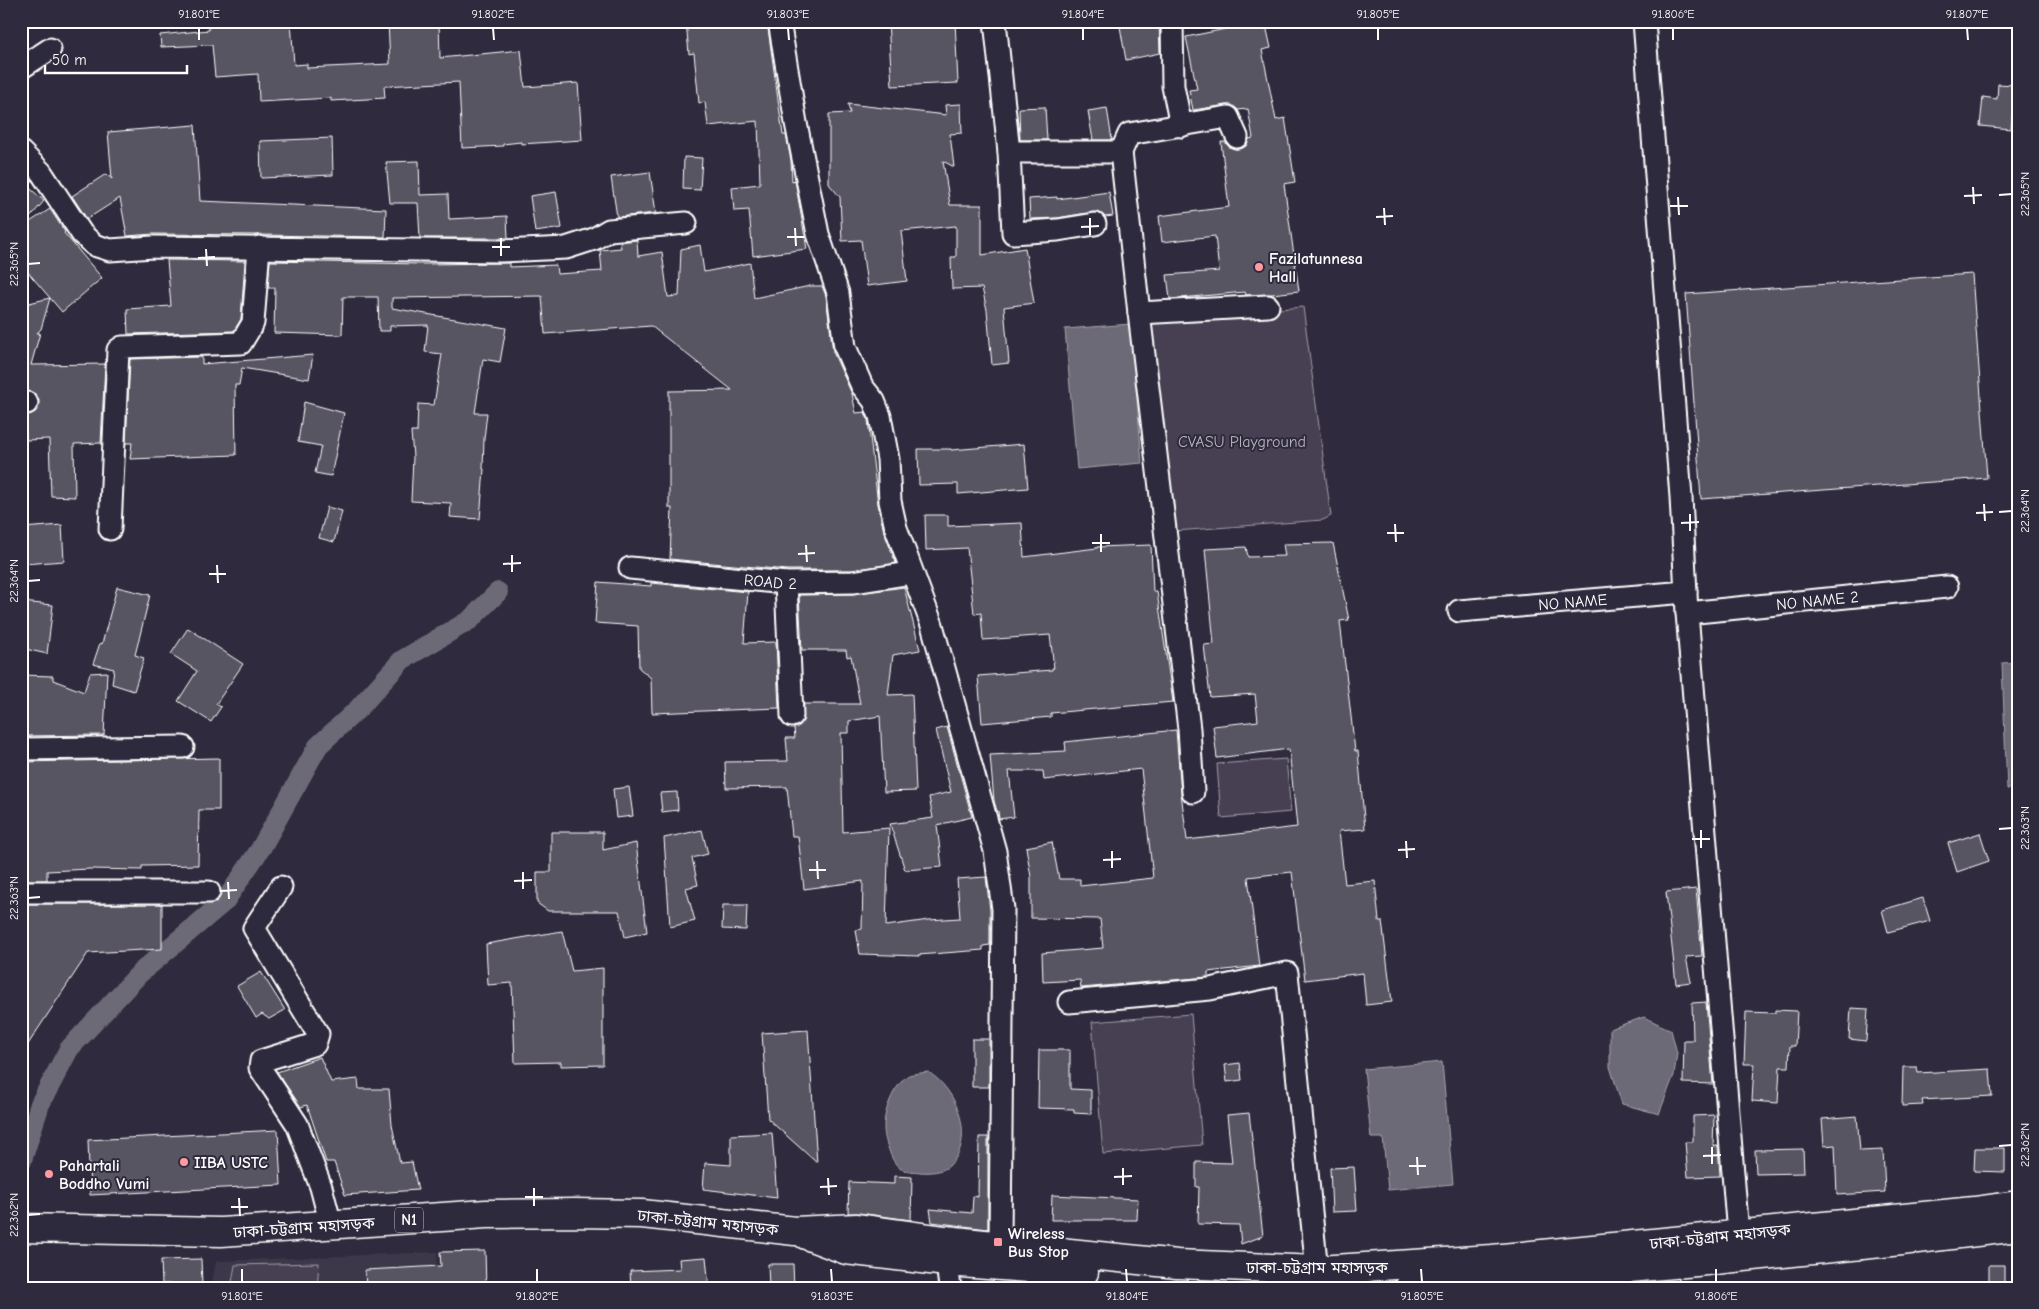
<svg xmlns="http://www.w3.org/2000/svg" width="2039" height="1309" font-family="'Comic Neue','Noto Sans Bengali',sans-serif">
  <rect width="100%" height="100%" fill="#2f2a3d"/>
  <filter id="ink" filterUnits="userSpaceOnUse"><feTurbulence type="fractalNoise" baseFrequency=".02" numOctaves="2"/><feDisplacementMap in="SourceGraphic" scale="10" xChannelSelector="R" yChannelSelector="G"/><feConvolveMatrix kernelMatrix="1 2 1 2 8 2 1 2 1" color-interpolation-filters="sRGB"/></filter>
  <g filter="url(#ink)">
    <!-- built -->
    <path fill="#3c3749" d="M437 1252 436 1288H211L216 1261Z"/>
    <!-- green -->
    <path fill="#464152" stroke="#a2a0a8" d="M1303 307 1331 516 1323 520 1175 531 1148 320Z
      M1286 759 1291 812 1221 818 1217 764Z
      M1191 1014 1202 1145 1103 1154 1092 1022Z
      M319 1263 317 1288H231L235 1265Z"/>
    <!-- water -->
    <path fill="#6d6a77" stroke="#a7a6ad" d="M1131 324 1142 463 1077 469 1065 329Z
      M2018 662V788L2007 789 2002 663Z
      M1644 1017 1671 1030 1677 1053 1674 1075 1659 1114 1622 1104 1610 1067V1029Z
      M1442 1062 1453 1184 1388 1190 1383 1138H1371L1364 1069Z
      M928 1072C957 1089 977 1140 949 1166 943 1172 928 1173 920 1172 915 1171 906 1172 901 1169 895 1165 891 1157 889 1150 880 1129 884 1111 894 1092 898 1086 903 1078 909 1075 915 1073 922 1073 928 1072Z"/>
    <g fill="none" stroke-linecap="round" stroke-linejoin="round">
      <!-- canal -->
      <path stroke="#6d6a77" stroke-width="20" d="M21 1163 40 1104 69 1049 140 973 225 901 261 848 318 746 358 709 402 660 470 620 498 592"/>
    </g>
    <!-- building -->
    <path fill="#595564" stroke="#fff" d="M208 21H291L294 65 307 64V68L390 64 388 21H439L440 58 521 50 525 87 578 83 582 140 521 144V142L503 144V146L462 148 459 82 384 86 385 98 331 101V98L259 102 258 74 215 77 212 45 161 47 160 35 209 30Z
      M686 21H767L783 135H786L791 160 792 181 795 180 807 249 753 256 749 210 734 211 732 187 760 184 758 121 708 126 705 102 699 103 694 53 689 54Z
      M888 21H955L958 83 892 86Z
      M1119 21H1159L1160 53 1126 60Z
      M1265 21 1271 48 1262 50 1276 120 1285 118 1295 182 1284 184 1299 291 1272 294 1246 295 1245 292 1170 299 1167 275 1219 271 1215 236 1162 242 1159 216 1229 207 1221 142H1225L1229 147 1236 149 1243 148 1247 145 1249 139 1253 138 1248 109 1238 110 1232 105H1226L1193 110 1189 90 1197 89 1186 37Z
      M1998 84 2015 85 2011 129 1980 126 1983 97 1997 99Z
      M848 104 946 115 945 105 961 104 962 133 950 134 954 167 943 161 950 205H982V255L1025 248 1034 303 1004 307 1009 363 992 365 987 310 982 288 952 289 951 257H956V226L901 231 907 281 867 286 861 240 842 241 840 197 829 184V114L850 113Z
      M1045 107 1047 140H1020L1019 108Z
      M1107 108 1112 140H1093L1088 111Z
      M195 125 200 201 386 209 385 237 260 235 153 234 127 236 120 198 87 219 72 196 106 174 112 179 108 132Z
      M332 138 333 175 261 178 260 141Z
      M684 157 702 158 700 190 683 189Z
      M419 161 420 195 448 194 449 219 507 216 508 238H420L418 203H390L386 162Z
      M650 172 656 213 617 217 611 177Z
      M21 180 44 201 22 227 50 209 65 232 64 233 102 278 62 312 21 264Z
      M556 192 562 228 535 232 530 196Z
      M1109 192 1113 216 1105 217 1100 213 1093 212 1057 218 1030 219 1029 199 1057 197V199Z
      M637 240 638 256 662 252 668 297 679 296 681 249 700 245 704 272 750 263 754 298 810 286H822L826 296 833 352 852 394 856 413 865 412 868 420 878 504 884 532 896 563 852 570H787L670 559 672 508H669V391L732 390 651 326 545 334 542 296 392 298V308L506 328 500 362 483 359 475 413H487L484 439 483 469H484L480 519 450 517 451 503 411 501 413 457 411 432H417L418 404 434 405 442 354 425 352 428 325 390 326V331H379L378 297H343L342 335 274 333 275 288H268L270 261 421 264 509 263V267L556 265 557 274 602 271 600 250 621 248 620 242Z
      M167 260 245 261 241 319 234 331 128 334 127 309 171 306Z
      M1972 274 1987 478 1701 499 1686 294Z
      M50 298 41 329 37 333H40L31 365 105 364 101 443 74 444 75 497 51 496 49 439 26 440 25 416 35 412 39 401 36 395 28 391 26 384H21V305Z
      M313 355 309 379 242 368 239 385H235L236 455 130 459 132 443H126L130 359 202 357V364Z
      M304 402 344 413 331 476 315 473 321 446 298 442Z
      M1024 444 1028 488 958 494V484L919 485 918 449H951V450Z
      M327 507 342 511 334 542 319 538Z
      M925 515H948V526L1022 523 1024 557 1097 548V547L1151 545 1153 592H1157L1173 702 1051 713V717L982 723 978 676 1052 670V668H1054L1050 635 983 640 981 613 974 614 967 548 926 550Z
      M62 525 64 561 23 564 22 528Z
      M1333 543 1349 620 1340 621 1355 751H1358L1365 829 1339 831 1345 884 1375 881 1379 921H1382L1392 1002 1366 1005 1363 973 1305 980 1292 872 1248 877 1259 966 1208 972V977L1081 988 1080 980 1043 982 1042 953 1103 948 1100 919 1031 918V877L1026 847 1052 842 1059 879H1080V886L1153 878 1141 769 1044 780 1043 771H1009L1014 817 999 819 998 811H997L994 801 990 755 1066 751 1065 742 1176 730 1181 793 1187 840 1297 827 1289 749 1217 758 1213 726 1258 721 1255 694 1210 697 1204 645 1214 644 1205 549 1246 547 1248 557 1285 556 1283 544Z
      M598 582 651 586V583L748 592 744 643 776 642 779 708 652 713 651 678 639 668 638 626 595 623Z
      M117 587 150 595 135 655 144 658 134 691 112 684 114 669 93 664 100 643 102 644Z
      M904 587 920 650 893 655 888 695 912 694 916 791 884 792 880 716 849 721V733H841L843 832 889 828 886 926 929 920 960 918 957 879 986 877 990 910V945L983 946V950L918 955 919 956 860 954 856 930 862 929 863 881 804 889 798 836H792L787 787 726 788 725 762 788 761 786 738H795L794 728 803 721 804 704H860L851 656 847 657 846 650H802L799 595 853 594Z
      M21 602 53 605 47 654 21 648Z
      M188 628 243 664 216 704 221 707 211 722 178 701 197 671 171 654Z
      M107 672 104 735 21 736V675L53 676V680L84 692 90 673Z
      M947 727 972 817 937 825 942 867 905 870 890 824 933 818 929 797 951 792 936 730Z
      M219 758V810H199L198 865 142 866V870L90 869 47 871V880H21V762Z
      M629 787 633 816 616 818 613 789Z
      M677 792 678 810 662 812 660 793Z
      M702 830 708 854 692 858 698 885 686 888 695 921 670 927 664 838Z
      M551 832H603V850L636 843 647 932 625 937 619 911H548L537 903V872H551Z
      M1980 833 1989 861 1957 872 1948 843Z
      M1696 889 1702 956 1686 957 1691 982 1676 984 1666 892Z
      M1923 898 1930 921 1888 932 1882 910Z
      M21 904H162V949L88 953 21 1055Z
      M723 905H747L746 930 722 929Z
      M562 931 572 971 603 968V1065L561 1066V1062L515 1063 512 983 488 985 486 944Z
      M261 972 285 1010 269 1019 262 1014 256 1018 237 986Z
      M1706 1002 1713 1084 1683 1083 1684 1040H1693L1692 1003Z
      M1851 1008 1868 1009 1866 1041 1849 1039Z
      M1775 1010 1797 1011 1795 1046H1790L1789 1067H1780L1778 1103 1752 1101 1754 1064H1744L1746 1012 1775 1013Z
      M808 1030 817 1163 768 1119 762 1033Z
      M972 1039H989V1087H972Z
      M1039 1050H1070V1089L1091 1090V1114L1074 1113V1109L1038 1108Z
      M320 1057 331 1082 358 1079 359 1089H389L392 1125 400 1163 412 1162 418 1190 345 1195 334 1162H326L307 1105 301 1107 277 1072Z
      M1240 1063 1242 1080 1227 1082 1225 1065Z
      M1903 1067H1917L1918 1073 1990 1069 1992 1096 1922 1100 1923 1105 1902 1106Z
      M1249 1113 1263 1236 1241 1244 1239 1225 1198 1224 1199 1187H1196V1162L1232 1163 1227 1115Z
      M1714 1115 1713 1146H1718L1720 1176 1688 1177 1685 1142H1693V1116Z
      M1857 1116 1860 1151 1883 1150 1885 1192 1837 1195 1835 1145 1824 1146 1822 1119Z
      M278 1130 281 1185 90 1195 88 1140Z
      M772 1133 777 1198 703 1189 705 1163 731 1165V1135Z
      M979 1137H988V1229L932 1222 930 1209 972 1213 973 1196 978 1197Z
      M1975 1148H2005V1172L1974 1171Z
      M1803 1149 1804 1173 1756 1174 1755 1150Z
      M1354 1167 1357 1211 1332 1212 1330 1168Z
      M894 1176 912 1177 911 1220 859 1213H848L849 1182 894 1184Z
      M1052 1195 1138 1199 1137 1220H1051Z
      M485 1251 486 1288H366L365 1270 441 1266 440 1252Z
      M706 1257 709 1288H631L630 1271 680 1269 679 1259Z
      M201 1259 202 1284H162L161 1260Z
      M768 1264H793L794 1288H769Z
      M1989 1265H2004V1284H1989Z"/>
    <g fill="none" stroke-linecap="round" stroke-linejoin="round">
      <!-- minor casing -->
      <g stroke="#fff" stroke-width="25">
        <g id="minor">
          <path d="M779 21 796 123 818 234 838 293 845 347 862 386 874 401 880 416 888 459 890 501 896 528 932 625 995 851 1003 909 1000 1244"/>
          <path d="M995 21 1009 152 1013 233 1058 230 1095 224"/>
          <path d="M1172 21 1173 86 1181 126"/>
          <path d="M1644 21 1681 497 1687 613 1738 1234"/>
          <path d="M21 68 50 49"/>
          <path d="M1237 137 1228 117 1129 134 1121 152 1139 313 1268 306"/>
          <path d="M21 152 41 172 82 234 94 245 110 250 153 247 501 251 566 248 594 239 609 230 686 223"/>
          <path d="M1009 152H1121"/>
          <path d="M1139 313 1189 729 1193 792"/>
          <path d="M21 404 27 403"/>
          <path d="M110 529 118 350 122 347 241 343 253 323 259 247"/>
          <path id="s1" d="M630 568 786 583 853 582 911 573"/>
          <path d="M786 583 792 716"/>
          <path id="s2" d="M1459 611 1686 592"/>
          <path id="s3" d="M1687 613 1947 587"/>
          <path d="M21 749 183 747"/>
          <path d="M281 887 254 928 318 1034 315 1044 261 1061 260 1068 297 1124 321 1187 331 1225"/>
          <path d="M21 892H209"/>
          <path d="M1069 1002 1210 989 1287 973 1316 1261 1320 1285"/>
          <path d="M947 1262 950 1288"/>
        </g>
      </g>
      <!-- trunk casing -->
      <g stroke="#fff" stroke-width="31">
        <path id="trunk" d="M21 1228 221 1232 486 1214 574 1213 642 1214 795 1231 857 1228 945 1240 1177 1264 1318 1270 1492 1259 1974 1211 2018 1205
          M806 1235 846 1250 947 1262 1084 1272
          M1317 1287 1360 1288
          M1409 1288 1696 1262 1901 1241 2018 1227"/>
      </g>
      <!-- minor -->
      <use href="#minor" stroke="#2f2a3d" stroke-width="21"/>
      <!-- trunk -->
      <use href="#trunk" stroke="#2f2a3d" stroke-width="28"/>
    </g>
  </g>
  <!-- ticks -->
  <path fill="none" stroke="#fff" stroke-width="2" d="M199 28V40M493 28 494 40M788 28 789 40M1083 28V40M1378 28V40M1673 28V40M1967 28 1968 40M1973 187 1974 204M1999 195 2012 194M1964 196 1982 195M1678 197 1679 215M1670 206H1688M1384 208 1385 225M1376 217 1393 216M1090 218V235M1081 227 1099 226M795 228 796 246M787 237H804M501 238V256M492 247H510M206 249 207 266M198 258 215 257M28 264 40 263M1984 504 1985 521M1999 512 2012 511M1976 513 1993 512M1690 514V531M1681 523 1699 522M1395 524 1396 542M1387 533H1404M1101 534V552M1092 543H1110M806 545 807 562M798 554 815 553M512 555V572M503 564 521 563M217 565 218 583M209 574H226M28 581 40 580M1999 829 2012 828M1701 830V848M1692 839H1710M1406 841 1407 858M1398 850 1415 849M1112 851V868M1103 860 1121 859M817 861 818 879M809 870H826M523 872V889M514 881 532 880M228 882 229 899M220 891 237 890M28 898 40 897M1999 1146 2012 1145M1712 1147V1164M1703 1156 1721 1155M1417 1157 1418 1175M1409 1166H1426M1123 1168V1185M1114 1177 1132 1176M828 1178 829 1195M820 1187 837 1186M534 1188V1206M525 1197H543M239 1198 240 1216M231 1207H248M28 1215 40 1214M242 1269V1282M537 1269V1282M831 1269 832 1282M1126 1269 1127 1282M1421 1269 1422 1282M1716 1269V1282"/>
  <!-- markers -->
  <g fill="#ff9aa2" stroke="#2f2a3d" stroke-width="2">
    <circle cx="1259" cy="267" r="5"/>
    <circle cx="184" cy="1162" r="5"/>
    <circle cx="49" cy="1174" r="5"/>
    <rect x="993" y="1237" width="10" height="10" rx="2.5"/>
  </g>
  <g text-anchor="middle" stroke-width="4" stroke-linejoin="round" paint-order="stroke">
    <!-- shield labels -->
    <rect fill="#2f2a3d" stroke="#c1bfc5" stroke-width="1" x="395" y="1207.5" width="28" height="25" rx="4"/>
    <g font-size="15" font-weight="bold" fill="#fff">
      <text x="409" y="1225">N1</text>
    </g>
    <!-- poi labels -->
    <g font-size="16" font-weight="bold" fill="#fff" stroke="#2f2a3d" text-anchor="start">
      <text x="1269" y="264">Fazilatunnesa<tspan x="1269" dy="18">Hall</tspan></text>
      <text x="194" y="1168">IIBA USTC</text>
      <text x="59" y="1171">Pahartali<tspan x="59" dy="18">Boddho Vumi</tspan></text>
      <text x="1008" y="1239">Wireless<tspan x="1008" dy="18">Bus Stop</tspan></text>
    </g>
    <!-- park labels -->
    <g font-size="16" fill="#b5b3ba" stroke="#2f2a3d">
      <text x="1242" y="447">CVASU Playground</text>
    </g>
    <!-- street labels -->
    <g font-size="16" fill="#fff" stroke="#2f2a3d">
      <text dy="6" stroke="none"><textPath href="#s1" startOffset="141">ROAD 2</textPath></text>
      <text dy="6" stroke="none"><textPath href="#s3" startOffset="131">NO NAME 2</textPath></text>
      <text dy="6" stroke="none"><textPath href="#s2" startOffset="114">NO NAME</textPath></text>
      <text transform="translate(708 1222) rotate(6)" y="6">ঢাকা-চট্টগ্রাম মহাসড়ক</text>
      <text transform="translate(304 1227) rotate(-4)" y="6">ঢাকা-চট্টগ্রাম মহাসড়ক</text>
      <text transform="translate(1720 1236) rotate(-6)" y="6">ঢাকা-চট্টগ্রাম মহাসড়ক</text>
      <text x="1317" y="1273">ঢাকা-চট্টগ্রাম মহাসড়ক</text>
    </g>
  </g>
  <!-- margin -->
  <rect width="2039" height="1309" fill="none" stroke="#2f2a3d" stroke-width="55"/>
  <!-- scale -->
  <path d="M45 65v8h142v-8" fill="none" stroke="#ffffff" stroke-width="2.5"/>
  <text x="52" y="65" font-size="15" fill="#ffffff" stroke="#2f2a3d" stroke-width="4" paint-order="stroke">50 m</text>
  <rect x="28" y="28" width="1984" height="1254" fill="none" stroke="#fff" stroke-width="2"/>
  <g font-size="12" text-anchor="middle" fill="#fff">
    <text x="199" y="18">91.801°E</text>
    <text x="493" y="18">91.802°E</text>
    <text x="788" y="18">91.803°E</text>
    <text x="1083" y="18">91.804°E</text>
    <text x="1378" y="18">91.805°E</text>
    <text x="1673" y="18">91.806°E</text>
    <text x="1967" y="18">91.807°E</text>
    <text transform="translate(2025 194) rotate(-90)" y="4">22.365°N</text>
    <text transform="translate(14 264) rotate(-90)" y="4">22.365°N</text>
    <text transform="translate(2025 511) rotate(-90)" y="4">22.364°N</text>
    <text transform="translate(14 581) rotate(-90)" y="4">22.364°N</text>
    <text transform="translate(2025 828) rotate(-90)" y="4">22.363°N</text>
    <text transform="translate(14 898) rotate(-90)" y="4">22.363°N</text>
    <text transform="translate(2025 1145) rotate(-90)" y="4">22.362°N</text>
    <text transform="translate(14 1215) rotate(-90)" y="4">22.362°N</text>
    <text x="242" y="1300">91.801°E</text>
    <text x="537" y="1300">91.802°E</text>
    <text x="832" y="1300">91.803°E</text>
    <text x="1127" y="1300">91.804°E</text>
    <text x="1422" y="1300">91.805°E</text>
    <text x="1716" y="1300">91.806°E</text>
  </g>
</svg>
